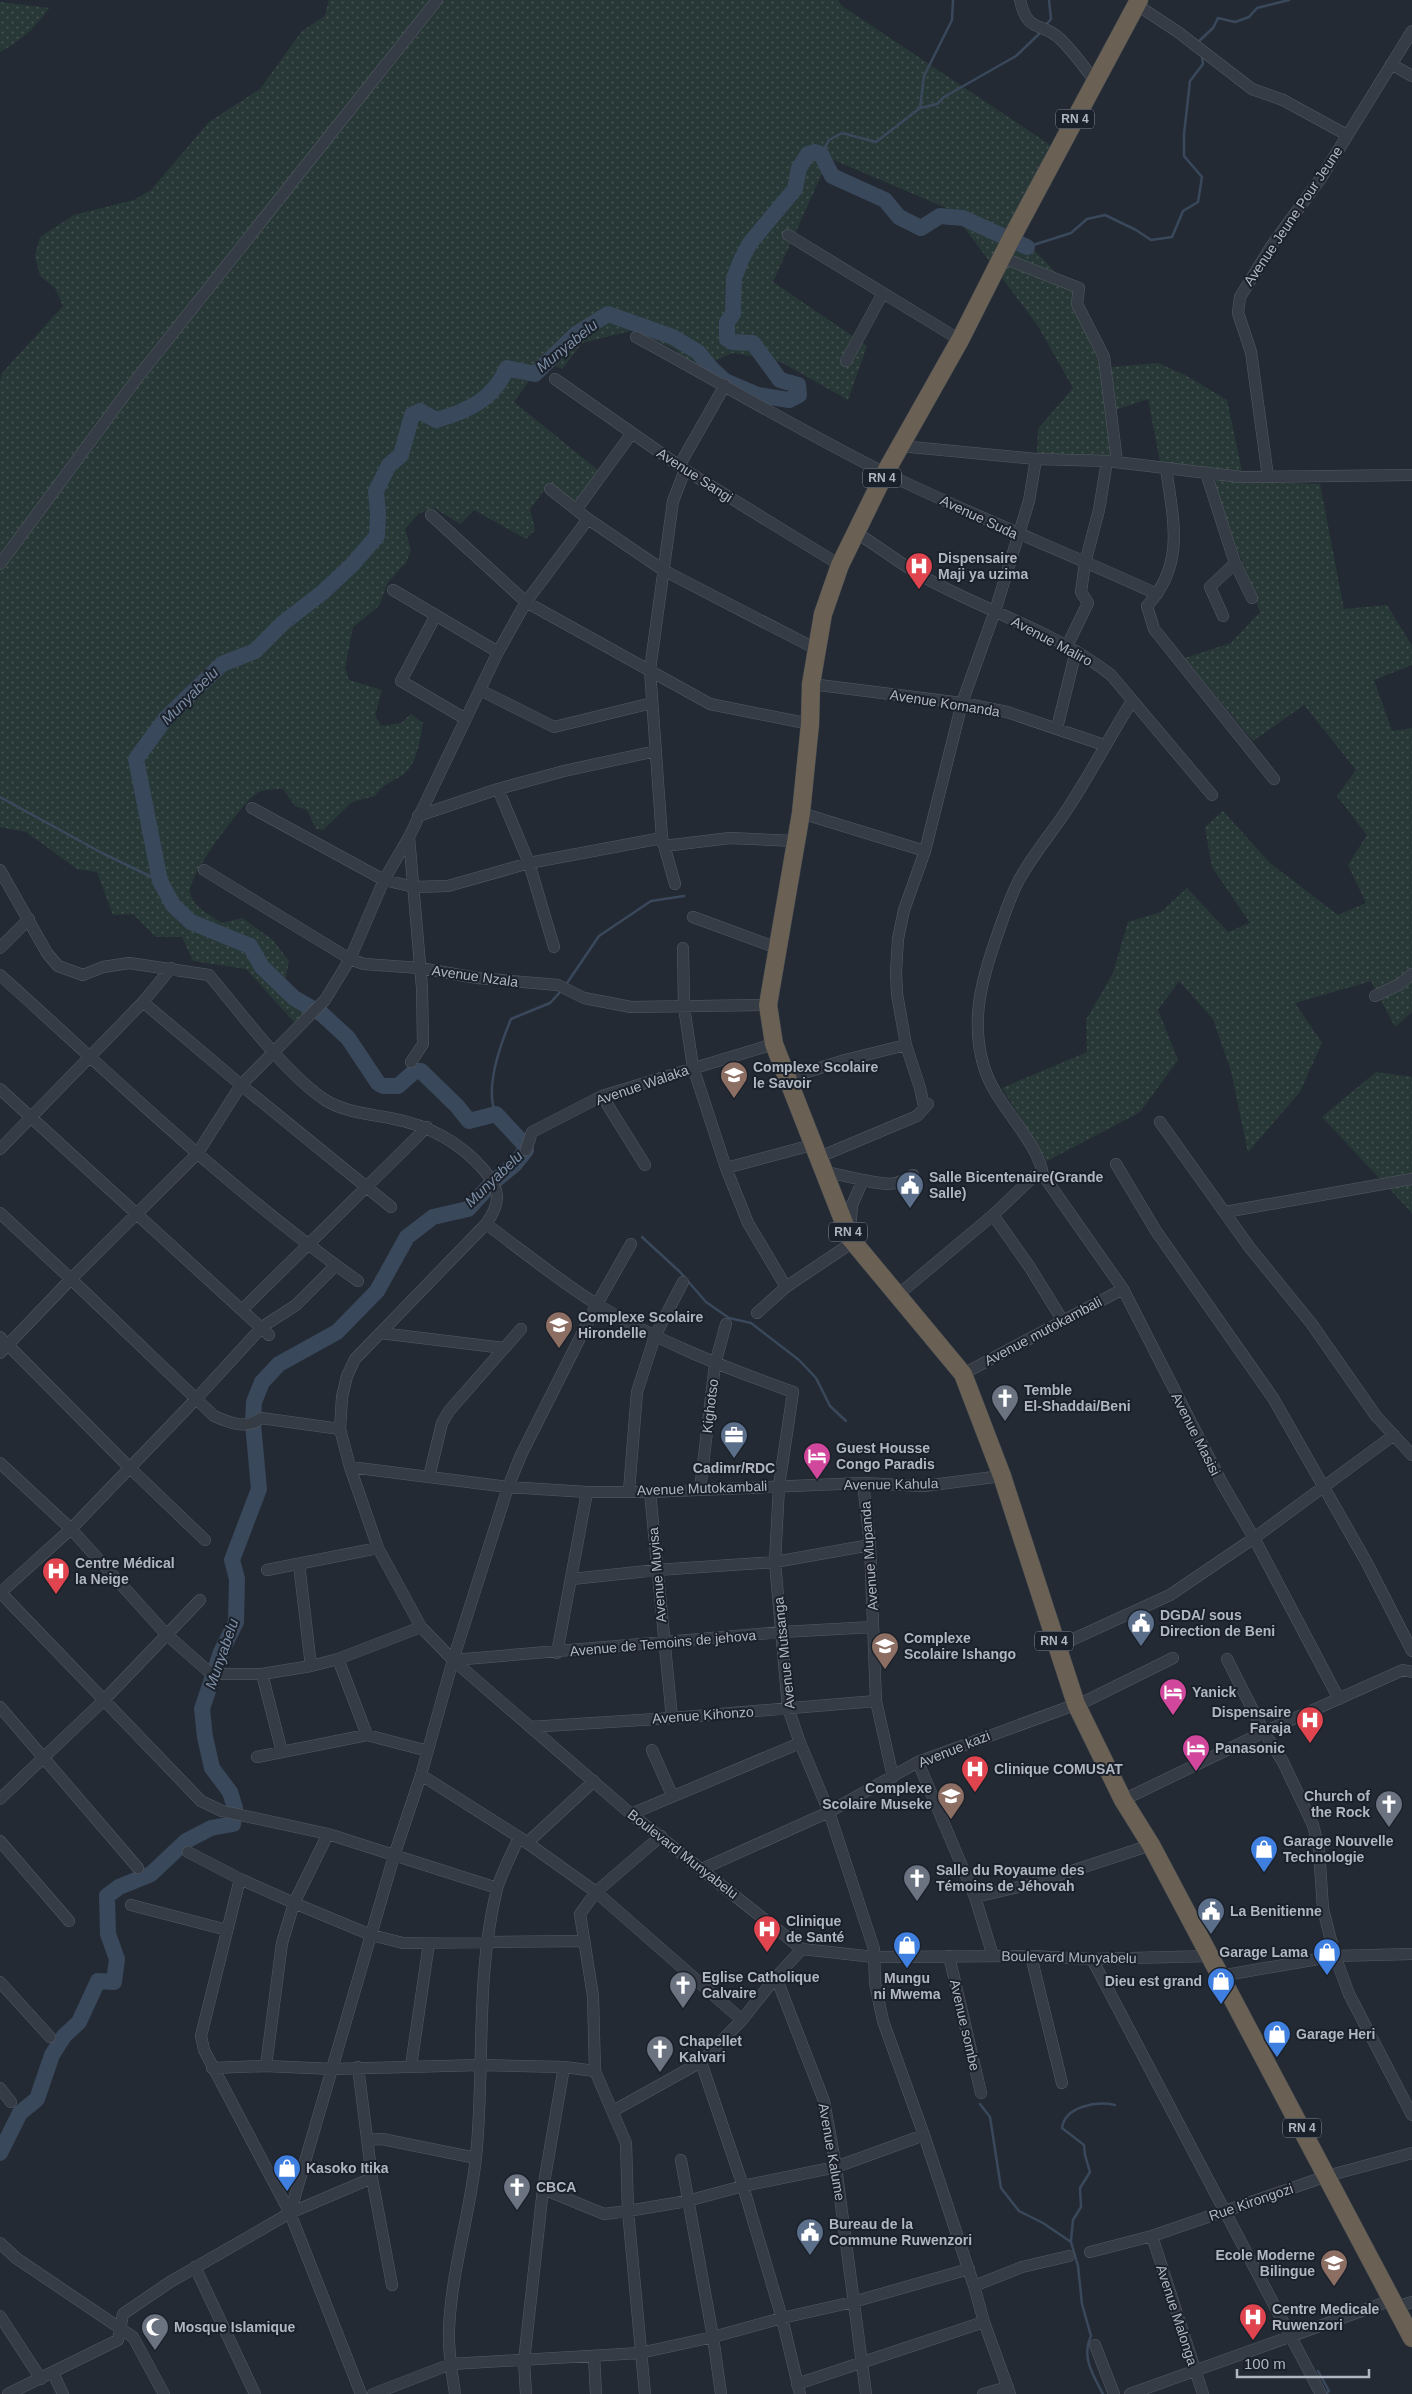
<svg xmlns="http://www.w3.org/2000/svg" width="1412" height="2394" font-family="Helvetica,sans-serif">
  <defs>
    <pattern id="grass-dots" width="8" height="8" patternUnits="userSpaceOnUse" patternTransform="scale(1.25)"><rect width="8" height="8" fill="#283837"/><path d="M2 2h.1M6 6h.1" fill="none" stroke="#455352" stroke-width="1.8" stroke-linecap="round"/></pattern>
  </defs>
  <rect width="100%" height="100%" fill="#232a34"/>
  <!-- grass -->
  <path fill="url(#grass-dots)" d="M329 0H838L842 6 1050 145 1010 225 1071 288 1101 368 1158 363 1185 375 1227 400 1244 481 1320 484 1344 609 1387 605 1412 646V665L1374 680 1392 731 1412 728V1012L1395 1027 1371 981 1295 1003 1322 1043 1300 1092 1248 1152 1231 1071 1213 1019 1179 981 1158 1010 1178 1060 1140 1112 1047 1161 1002 1088 1087 1052 1086 1020 1113 973 1128 922 1161 912 1187 888 1228 932 1250 923 1212 867 1205 827 1223 811 1270 863 1338 915 1366 903 1348 865 1367 835 1337 796 1356 770 1304 705 1253 741 1185 658 1231 643 1260 612 1208 468 1160 462 1148 399 1109 412 1112 456 1037 454 1038 429 1073 388 1038 326 951 210 829 158 773 282 867 346 848 400 781 362 733 353 690 371 676 350 634 330 582 343 562 369 544 360 514 402 599 471 575 501 549 484 530 509 535 530 526 539 474 510 460 524 434 508 418 514 405 529 411 550 406 563 388 582 379 606 353 627 345 668 349 680 382 690 375 715 381 726 401 723 411 714 423 723C420 739 418 759 406 772 396 782 386 780 375 796L352 802 323 830 316 829 307 810 295 806 283 789C276 789 262 789 257 793 242 804 189 874 190 892 192 907 211 915 222 923L242 918 272 939 289 961 285 981 300 998 304 1015 294 1022 246 969 193 961 182 937H156L133 914 113 915 97 872 77 869 26 832 0 827V380L3 372 63 306 55 288 40 276 35 256 40 237 74 215 134 200 151 190 209 122 260 89 302 31 325 16Z
    M0 2 49 8C36 27 21 41 0 52Z
    M1376 1072 1412 1077V1213L1322 1117Z"/>
  <g fill="none" stroke-linecap="round" stroke-linejoin="round">
    <!-- stream -->
    <path stroke="#3a485b" stroke-width="2.5" d="M1045 26 1051 19 1049 0
      M1197 43 1213 28 1218 18 1235 22 1249 17 1257 8 1289 0
      M920 108 924 76 952 20 953 0
      M821 154 829 140 842 133 876 142 920 108 937 104 944 97 1016 56 1039 34
      M1027 247 1071 233 1087 219 1105 215 1136 230 1151 240 1172 237 1183 211 1198 202 1202 177 1184 156V134L1190 81 1203 64 1202 56
      M0 797 102 853 160 881
      M565 986 599 936 651 901 684 896
      M496 1114C484 1089 501 1043 511 1019L550 1003 562 990
      M642 1237 680 1272 706 1302 729 1318 751 1323 799 1360 816 1378 830 1406 846 1421
      M980 2104 990 2117 1001 2188 1019 2211 1043 2223 1071 2242 1078 2266 1082 2304 1091 2336C1081 2357 1093 2375 1103 2394
      M1071 2241 1073 2220 1081 2207 1080 2188 1090 2172 1085 2155 1084 2145 1062 2128C1065 2106 1097 2101 1115 2105
      M1318 2371 1329 2391 1326 2394"/>
    <!-- river -->
    <path stroke="#3a485b" stroke-width="16" d="M0 2153 20 2113 37 2099 52 2055 64 2036 79 2022 98 1981 114 1982 117 1959 108 1934 107 1896 119 1887 151 1874 186 1841 211 1828 233 1824 235 1808 230 1792 212 1768 205 1737 202 1709 221 1652 236 1622 237 1579 232 1560 259 1489 253 1424 254 1402 262 1382 279 1364 337 1332 377 1291 407 1237 433 1217 468 1209 492 1183 515 1164 526 1150 523 1143 496 1114 469 1121 457 1106 421 1071H415L398 1086H383L378 1083 348 1038 322 1014 294 998 262 967 250 946 191 922 173 905 160 881 136 759 166 718 222 664 255 651 283 623 323 592 352 565 377 536 378 513 376 491 389 465 401 455 412 415 420 411 436 420C468 411 493 400 507 368L535 374 576 334 608 314 673 337 698 352 711 368 725 381 758 395 789 400 799 395 798 385 780 380 753 343 732 342 727 339V322L733 314 734 278 742 258 750 243 795 189 799 168 808 154 815 152 821 154 832 176 885 200 899 217 921 228 940 216 963 218 1027 247"/>
    <!-- minor casing -->
    <g stroke="#535a63" stroke-width="12">
      <path id="minor" d="M1020 0C1028 35 1042 21 1060 39 1073 51 1084 67 1095 81
        M1137 5 1178 32 1252 89 1283 100 1347 135
        M1391 64 1412 76
        M788 235 960 340
        M1003 258 1079 288 1077 304 1104 357 1117 462
        M636 337C719 382 799 430 883 472 973 516 1066 552 1157 594
        M846 361 883 293
        M555 379 685 470 840 565
        M900 446 1036 459 1107 461 1241 477 1412 475
        M679 466 725 385
        M1166 468C1173 519 1186 564 1147 606L1154 629 1274 779
        M1206 473 1235 563 1252 598
        M1268 477 1251 352 1238 313 1240 297 1272 245 1321 178 1412 31
        M550 489 588 519 663 570 818 650
        M576 510 632 433
        M431 515 526 602 710 704 810 724
        M855 532C878 546 899 563 922 576 984 611 1055 631 1111 675L1212 795
        M0 564 138 377 437 0
        M393 590 498 652
        M436 615 401 681 464 718
        M1223 616 1210 587 1235 563
        M1067 646 1088 603 1081 592 1085 563 1099 510 1107 461
        M811 684 962 703 1007 712 1104 745
        M480 690 554 727 652 703
        M1132 701C1110 736 1091 773 1068 808 1052 833 1033 854 1019 880 1010 897 1004 916 998 933 982 978 969 1022 985 1070 997 1106 1038 1141 1043 1175L1123 1289 1222 1483 1254 1538 1339 1699
        M1057 728 1076 651
        M498 789 529 863 554 947
        M252 808 384 880 414 887 448 886 529 863 662 838
        M801 813 925 851
        M418 816 498 789 564 771 656 751
        M409 837 422 988 423 1044 411 1062
        M664 846 730 838 796 841
        M0 870 47 953 58 966 83 975 103 967 129 963 209 975C241 1013 285 1073 325 1100 345 1112 368 1114 390 1118 428 1125 459 1141 484 1170 501 1190 501 1203 486 1224L355 1359 347 1376 342 1397 340 1429 350 1467 378 1548 421 1627 453 1660 631 1814 802 1949 874 1957 1031 1956 1092 1959 1210 1956
        M204 870 350 959 364 964 420 968 477 978 558 985 584 998 631 1007 768 1005
        M675 884 662 838 650 670 673 501 685 470
        M693 917 777 948
        M0 948 29 919
        M683 948 684 1007 693 1067 726 1168 748 1223 786 1287
        M0 975C117 1080 229 1190 358 1281
        M1375 996 1400 984 1412 974
        M143 1002 241 1085 391 1207
        M788 1078 845 1060 906 1045
        M0 1089 269 1335
        M602 1096 645 1165
        M928 1104 924 1106 920 1088 906 1045 897 994 896 972 898 939 904 910 925 851 962 703 995 611 1029 501 1036 459
        M1160 1122 1250 1248 1311 1323 1376 1416 1412 1455
        M0 1149 143 1002 171 968
        M526 1150 532 1132 602 1096 774 1044
        M817 1158 917 1116 928 1104
        M1116 1164 1156 1231 1273 1398 1367 1563 1412 1651
        M726 1168 812 1145
        M822 1171 863 1180
        M1225 1212 1412 1179
        M0 1213 71 1279 214 1416C230 1423 246 1430 261 1418L340 1429
        M993 1215 1029 1266 1063 1321
        M486 1224C523 1251 559 1281 598 1305 659 1342 726 1368 793 1392L779 1486 775 1562 788 1708 800 1743 829 1812 874 1949 875 1983 883 2021 924 2135 974 2286 984 2322 1010 2394
        M850 1231 852 1205 863 1180C884 1184 894 1188 913 1175
        M899 1294 993 1215 1035 1175H1043
        M243 1309 427 1127
        M757 1313 786 1287 853 1242
        M380 1333 504 1348
        M0 1337 130 1468 205 1540
        M0 1353 71 1279 197 1154 241 1085 325 1000 350 959 384 880 409 837 498 652 526 602 588 519
        M963 1374 1123 1289
        M0 1463 71 1529 166 1634 208 1671 219 1674H262L311 1666 338 1659 421 1627
        M350 1467 508 1487 587 1492H650L863 1483 924 1486 1002 1476
        M429 1477 442 1423 449 1411 521 1329
        M863 1483 870 1545 876 1701 893 1777
        M700 1490 715 1364 726 1324
        M629 1491 637 1392 655 1336 683 1282
        M650 1492 672 1718
        M299 1564 311 1666
        M267 1570 378 1548
        M572 1579 657 1570 775 1562 870 1545
        M0 1592 201 1801 222 1811 328 1834 497 1888
        M0 1593 71 1529 196 1399 262 1327 296 1305 336 1265
        M1056 1647 1170 1595 1254 1538 1394 1435
        M557 1653 587 1492
        M338 1659 367 1735
        M1227 1659 1264 1732 1283 1762 1313 1825 1319 1849 1323 1909 1335 1956 1349 1994 1412 2115
        M453 1660 782 1632 873 1627
        M262 1674 282 1752
        M0 1707 138 1868
        M530 1727 672 1718 876 1701
        M652 1750 672 1795
        M257 1757 367 1735 428 1751
        M918 1762 975 1897 993 1956
        M421 1775 519 1837 596 1892 742 2020
        M0 1799 104 1700 200 1600
        M1123 1800 1264 1732 1403 1670 1412 1672
        M631 1814 800 1743
        M0 1841 69 1921
        M527 1843 594 1781
        M188 1852 240 1879 294 1903 371 1935 403 1943 584 1941
        M702 1869 829 1812 918 1762 1088 1700 1173 1658
        M240 1879 201 2036 204 2050 290 2213 361 2394
        M975 1897 1032 1884 1151 1845
        M131 1905 227 1930
        M949 1956 981 2093
        M1031 1956 1062 2083
        M1092 1959 1321 2394
        M1220 1976 1335 1956 1412 1954
        M776 1977 824 2101 836 2167 866 2394
        M0 1982 50 2037
        M701 2062 743 2186 782 2318 800 2394
        M266 2066 282 1943 294 1903 328 1834
        M411 2066 429 1943
        M358 2067 372 2178 392 2285
        M212 2068 266 2066 333 2069 481 2065 564 2067 595 2071
        M0 2088 11 2102
        M613 2111 701 2062 742 2020 776 1977 802 1949
        M367 2140 382 2139 476 2158
        M681 2160 713 2337 721 2394
        M543 2189 604 2214 628 2211 687 2201 743 2186 836 2167 924 2135
        M290 2213 394 1856 421 1775 453 1660 508 1487 521 1455 597 1304 631 1244
        M1152 2236 1203 2394
        M0 2243 16 2258 133 2337 164 2394
        M1090 2252 1152 2236 1327 2176 1412 2153
        M195 2267 255 2394
        M974 2286 1022 2267 1069 2256
        M1396 2307 1412 2302
        M0 2316 41 2379
        M1095 2345 1114 2394
        M594 2356 596 2394
        M53 2373 63 2394
        M797 2384 984 2322
        M8 2394 118 2340 123 2314 170 2282 290 2213 372 2178
        M373 2394 451 2364 640 2353 713 2337 782 2318 853 2302 969 2269
        M455 2394C452 2373 448 2351 449 2330 451 2272 470 2215 476 2157 485 2068 475 1977 497 1889 502 1871 512 1854 519 1837
        M526 2394 524 2361 543 2189 564 2067
        M645 2394 628 2211 626 2143 595 2071 593 1996 580 1914 596 1892 661 1836
        M983 2394 1008 2387
        M1130 2394 1392 2300"/>
    </g>
    <!-- highway casing -->
    <g stroke="#404750" stroke-width="19">
      <path id="highway" d="M1139 0 1012 237 960 340 885 473 840 565 823 614 811 684 810 724 801 813 768 1005 774 1044 850 1238 963 1374 1002 1476 1076 1704 1123 1800 1151 1845 1412 2338"/>
    </g>
    <!-- minor -->
    <use href="#minor" stroke="#363c45" stroke-width="11"/>
    <!-- highway -->
    <use href="#highway" stroke="#6a6154" stroke-width="18"/>
  </g>
  <!-- icons -->
  <defs>
    <g id="hospital-pin" transform="scale(1.4375)"><path d="M0 17L-7.5 6A9.5 9.5 0 1 1 7.5 6Z" fill="#e0444e" stroke="#1b212a"/><path d="M-5-5h3v3.5h4V-5h3V5h-3V1.5h-4V5h-3Z" fill="#fff"/></g>
    <g id="school-pin" transform="scale(1.4375)"><path d="M0 17L-7.5 6A9.5 9.5 0 1 1 7.5 6Z" fill="#8d6e63" stroke="#1b212a"/><path d="M0-5L7-2L0 1L-7-2ZM-4 1L0 2.5L4 1V4Q0 6-4 4Z" fill="#fff"/></g>
    <g id="civic-pin" transform="scale(1.4375)"><path d="M0 17L-7.5 6A9.5 9.5 0 1 1 7.5 6Z" fill="#5c6f8a" stroke="#1b212a"/><path d="M-.6-6.5H3V-4.5H.6V-3L4-1V1h2V6H-6V1h2V-1L-.6-3ZM-1.2 2.5V6h2.4V2.5Z" fill="#fff"/></g>
    <g id="church-pin" transform="scale(1.4375)"><path d="M0 17L-7.5 6A9.5 9.5 0 1 1 7.5 6Z" fill="#6b7280" stroke="#1b212a"/><path d="M-1.2-6h2.4v3.5h3.3v2.4h-3.3V6h-2.4V-.1h-3.3v-2.4h3.3Z" fill="#fff"/></g>
    <g id="office-pin" transform="scale(1.4375)"><path d="M0 17L-7.5 6A9.5 9.5 0 1 1 7.5 6Z" fill="#5c6f8a" stroke="#1b212a"/><path d="M-6-3h4V-5.5h4V-3h4V5H-6ZM-1-4.5V-3h2v-1.5ZM-6 0V1H6V0Z" fill="#fff"/></g>
    <g id="hotel-pin" transform="scale(1.4375)"><path d="M0 17L-7.5 6A9.5 9.5 0 1 1 7.5 6Z" fill="#d1479c" stroke="#1b212a"/><path d="M-6-4.5h1.5V1H6V5H4.5V3h-9V5H-6ZM-4 0a1.8 1.8 0 1 1 3.6 0ZM.5 0V-2.5h3Q6-2.5 6 0Z" fill="#fff"/></g>
    <g id="shop-pin" transform="scale(1.4375)"><path d="M0 17L-7.5 6A9.5 9.5 0 1 1 7.5 6Z" fill="#3f7fe0" stroke="#1b212a"/><path d="M-5-2.5h2.3a2.7 3.5 0 0 1 5.4 0H5L5.5 6h-11ZM-1.5-2.5h3a1.5 2.3 0 0 0-3 0Z" fill="#fff"/></g>
    <g id="mosque-pin" transform="scale(1.4375)"><path d="M0 17L-7.5 6A9.5 9.5 0 1 1 7.5 6Z" fill="#6b7280" stroke="#1b212a"/><path d="M3.5-4.9A6 6 0 1 0 3.5 4.9A5 5 0 1 1 3.5-4.9Z" fill="#fff"/></g>
  </defs>
  <g fill-rule="evenodd">
    <use href="#hospital-pin" x="919" y="566"/>
    <use href="#school-pin" x="734" y="1075"/>
    <use href="#civic-pin" x="910" y="1185"/>
    <use href="#school-pin" x="559" y="1325"/>
    <use href="#church-pin" x="1005" y="1398"/>
    <use href="#office-pin" x="734" y="1435"/>
    <use href="#hotel-pin" x="817" y="1456"/>
    <use href="#hospital-pin" x="56" y="1571"/>
    <use href="#civic-pin" x="1141" y="1623"/>
    <use href="#school-pin" x="885" y="1646"/>
    <use href="#hotel-pin" x="1173" y="1692"/>
    <use href="#hospital-pin" x="1310" y="1720"/>
    <use href="#hotel-pin" x="1196" y="1748"/>
    <use href="#hospital-pin" x="975" y="1769"/>
    <use href="#school-pin" x="951" y="1796"/>
    <use href="#church-pin" x="1389" y="1804"/>
    <use href="#shop-pin" x="1264" y="1849"/>
    <use href="#church-pin" x="917" y="1878"/>
    <use href="#civic-pin" x="1211" y="1911"/>
    <use href="#hospital-pin" x="767" y="1929"/>
    <use href="#shop-pin" x="907" y="1945"/>
    <use href="#shop-pin" x="1327" y="1952"/>
    <use href="#shop-pin" x="1221" y="1981"/>
    <use href="#church-pin" x="683" y="1985"/>
    <use href="#shop-pin" x="1277" y="2034"/>
    <use href="#church-pin" x="660" y="2049"/>
    <use href="#shop-pin" x="287" y="2168"/>
    <use href="#church-pin" x="517" y="2187"/>
    <use href="#civic-pin" x="810" y="2232"/>
    <use href="#school-pin" x="1334" y="2263"/>
    <use href="#hospital-pin" x="1253" y="2317"/>
    <use href="#mosque-pin" x="155" y="2327"/>
  </g>
  <g text-anchor="middle" stroke-width="4" stroke-linejoin="round" paint-order="stroke">
    <!-- shield labels -->
    <g fill="#1b212a" stroke="#838a94" stroke-width="1">
      <rect x="1056" y="109.5" width="38" height="19" rx="4"/>
      <rect x="863" y="468.5" width="38" height="19" rx="4"/>
      <rect x="829" y="1222.5" width="38" height="19" rx="4"/>
      <rect x="1035" y="1631.5" width="38" height="19" rx="4"/>
      <rect x="1283" y="2118.5" width="38" height="19" rx="4"/>
    </g>
    <g font-size="12" font-weight="bold" fill="#b0b7c2">
      <text x="1075" y="123">RN 4</text>
      <text x="882" y="482">RN 4</text>
      <text x="848" y="1236">RN 4</text>
      <text x="1054" y="1645">RN 4</text>
      <text x="1302" y="2132">RN 4</text>
    </g>
    <!-- street labels -->
    <g font-size="14" fill="#b0b7c2" stroke="#1b212a">
      <text transform="translate(1293 216) rotate(-56)" y="5">Avenue Jeune Pour Jeune</text>
      <text transform="translate(695 475) rotate(33)" y="5">Avenue Sangi</text>
      <text transform="translate(979 517) rotate(25)" y="5">Avenue Suda</text>
      <text transform="translate(1052 641) rotate(28)" y="5">Avenue Maliro</text>
      <text transform="translate(945 703) rotate(9)" y="5">Avenue Komanda</text>
      <text transform="translate(475 976) rotate(8)" y="5">Avenue Nzala</text>
      <text transform="translate(642 1085) rotate(-19)" y="5">Avenue Walaka</text>
      <text transform="translate(1043 1331) rotate(-28)" y="5">Avenue mutokambali</text>
      <text transform="translate(710 1406) rotate(-83)" y="5">Kighotso</text>
      <text transform="translate(1196 1434) rotate(63)" y="5">Avenue Masisi</text>
      <text transform="translate(891 1484) rotate(-1)" y="5">Avenue Kahula</text>
      <text transform="translate(702 1488) rotate(-2)" y="5">Avenue Mutokambali</text>
      <text transform="translate(869 1556) rotate(-94)" y="5">Avenue Mupanda</text>
      <text transform="translate(657 1575) rotate(-95)" y="5">Avenue Muyisa</text>
      <text transform="translate(663 1643) rotate(-5)" y="5">Avenue de Temoins de jehova</text>
      <text transform="translate(784 1653) rotate(-96)" y="5">Avenue Mutsanga</text>
      <text transform="translate(703 1715) rotate(-4)" y="5">Avenue Kihonzo</text>
      <text transform="translate(954 1749) rotate(-22)" y="5">Avenue kazi</text>
      <text transform="translate(683 1854) rotate(38)" y="5">Boulevard Munyabelu</text>
      <text transform="translate(1069 1957) rotate(1)" y="5">Boulevard Munyabelu</text>
      <text transform="translate(965 2025) rotate(77)" y="5">Avenue sombe</text>
      <text transform="translate(832 2152) rotate(80)" y="5">Avenue Kalume</text>
      <text transform="translate(1251 2202) rotate(-19)" y="5">Rue Kirongozi</text>
      <text transform="translate(1177 2315) rotate(72)" y="5">Avenue Malonga</text>
    </g>
    <!-- poi labels -->
    <g font-size="14" font-weight="bold" fill="#b0b7c2" stroke="#1b212a" text-anchor="start">
      <text x="938" y="563">Dispensaire<tspan x="938" dy="16">Maji ya uzima</tspan></text>
      <text x="753" y="1072">Complexe Scolaire<tspan x="753" dy="16">le Savoir</tspan></text>
      <text x="929" y="1182">Salle Bicentenaire(Grande<tspan x="929" dy="16">Salle)</tspan></text>
      <text x="578" y="1322">Complexe Scolaire<tspan x="578" dy="16">Hirondelle</tspan></text>
      <text x="1024" y="1395">Temble<tspan x="1024" dy="16">El-Shaddai/Beni</tspan></text>
      <text x="836" y="1453">Guest Housse<tspan x="836" dy="16">Congo Paradis</tspan></text>
      <text x="734" y="1473" text-anchor="middle">Cadimr/RDC</text>
      <text x="75" y="1568">Centre Médical<tspan x="75" dy="16">la Neige</tspan></text>
      <text x="1160" y="1620">DGDA/ sous<tspan x="1160" dy="16">Direction de Beni</tspan></text>
      <text x="904" y="1643">Complexe<tspan x="904" dy="16">Scolaire Ishango</tspan></text>
      <text x="1192" y="1697">Yanick</text>
      <text x="1291" y="1717" text-anchor="end">Dispensaire<tspan x="1291" dy="16">Faraja</tspan></text>
      <text x="1215" y="1753">Panasonic</text>
      <text x="994" y="1774">Clinique COMUSAT</text>
      <text x="932" y="1793" text-anchor="end">Complexe<tspan x="932" dy="16">Scolaire Museke</tspan></text>
      <text x="1370" y="1801" text-anchor="end">Church of<tspan x="1370" dy="16">the Rock</tspan></text>
      <text x="1283" y="1846">Garage Nouvelle<tspan x="1283" dy="16">Technologie</tspan></text>
      <text x="936" y="1875">Salle du Royaume des<tspan x="936" dy="16">Témoins de Jéhovah</tspan></text>
      <text x="1230" y="1916">La Benitienne</text>
      <text x="786" y="1926">Clinique<tspan x="786" dy="16">de Santé</tspan></text>
      <text x="1308" y="1957" text-anchor="end">Garage Lama</text>
      <text x="702" y="1982">Eglise Catholique<tspan x="702" dy="16">Calvaire</tspan></text>
      <text x="907" y="1983" text-anchor="middle">Mungu<tspan x="907" dy="16">ni Mwema</tspan></text>
      <text x="1202" y="1986" text-anchor="end">Dieu est grand</text>
      <text x="1296" y="2039">Garage Heri</text>
      <text x="679" y="2046">Chapellet<tspan x="679" dy="16">Kalvari</tspan></text>
      <text x="306" y="2173">Kasoko Itika</text>
      <text x="536" y="2192">CBCA</text>
      <text x="829" y="2229">Bureau de la<tspan x="829" dy="16">Commune Ruwenzori</tspan></text>
      <text x="1315" y="2260" text-anchor="end">Ecole Moderne<tspan x="1315" dy="16">Bilingue</tspan></text>
      <text x="1272" y="2314">Centre Medicale<tspan x="1272" dy="16">Ruwenzori</tspan></text>
      <text x="174" y="2332">Mosque Islamique</text>
    </g>
    <!-- water labels -->
    <g font-size="15" font-style="italic" fill="#7c8ea6" stroke="#1b212a">
      <text transform="translate(567 346) rotate(-39)" y="5">Munyabelu</text>
      <text transform="translate(190 696) rotate(-45)" y="5">Munyabelu</text>
      <text transform="translate(494 1179) rotate(-44)" y="5">Munyabelu</text>
      <text transform="translate(222 1654) rotate(-71)" y="5">Munyabelu</text>
    </g>
  </g>
  <!-- scale -->
  <path d="M1237 2369v8h132v-8" fill="none" stroke="#b0b7c2" stroke-width="2.5"/>
  <text x="1244" y="2369" font-size="15" fill="#b0b7c2" stroke="#1b212a" stroke-width="4" paint-order="stroke">100 m</text>
</svg>
